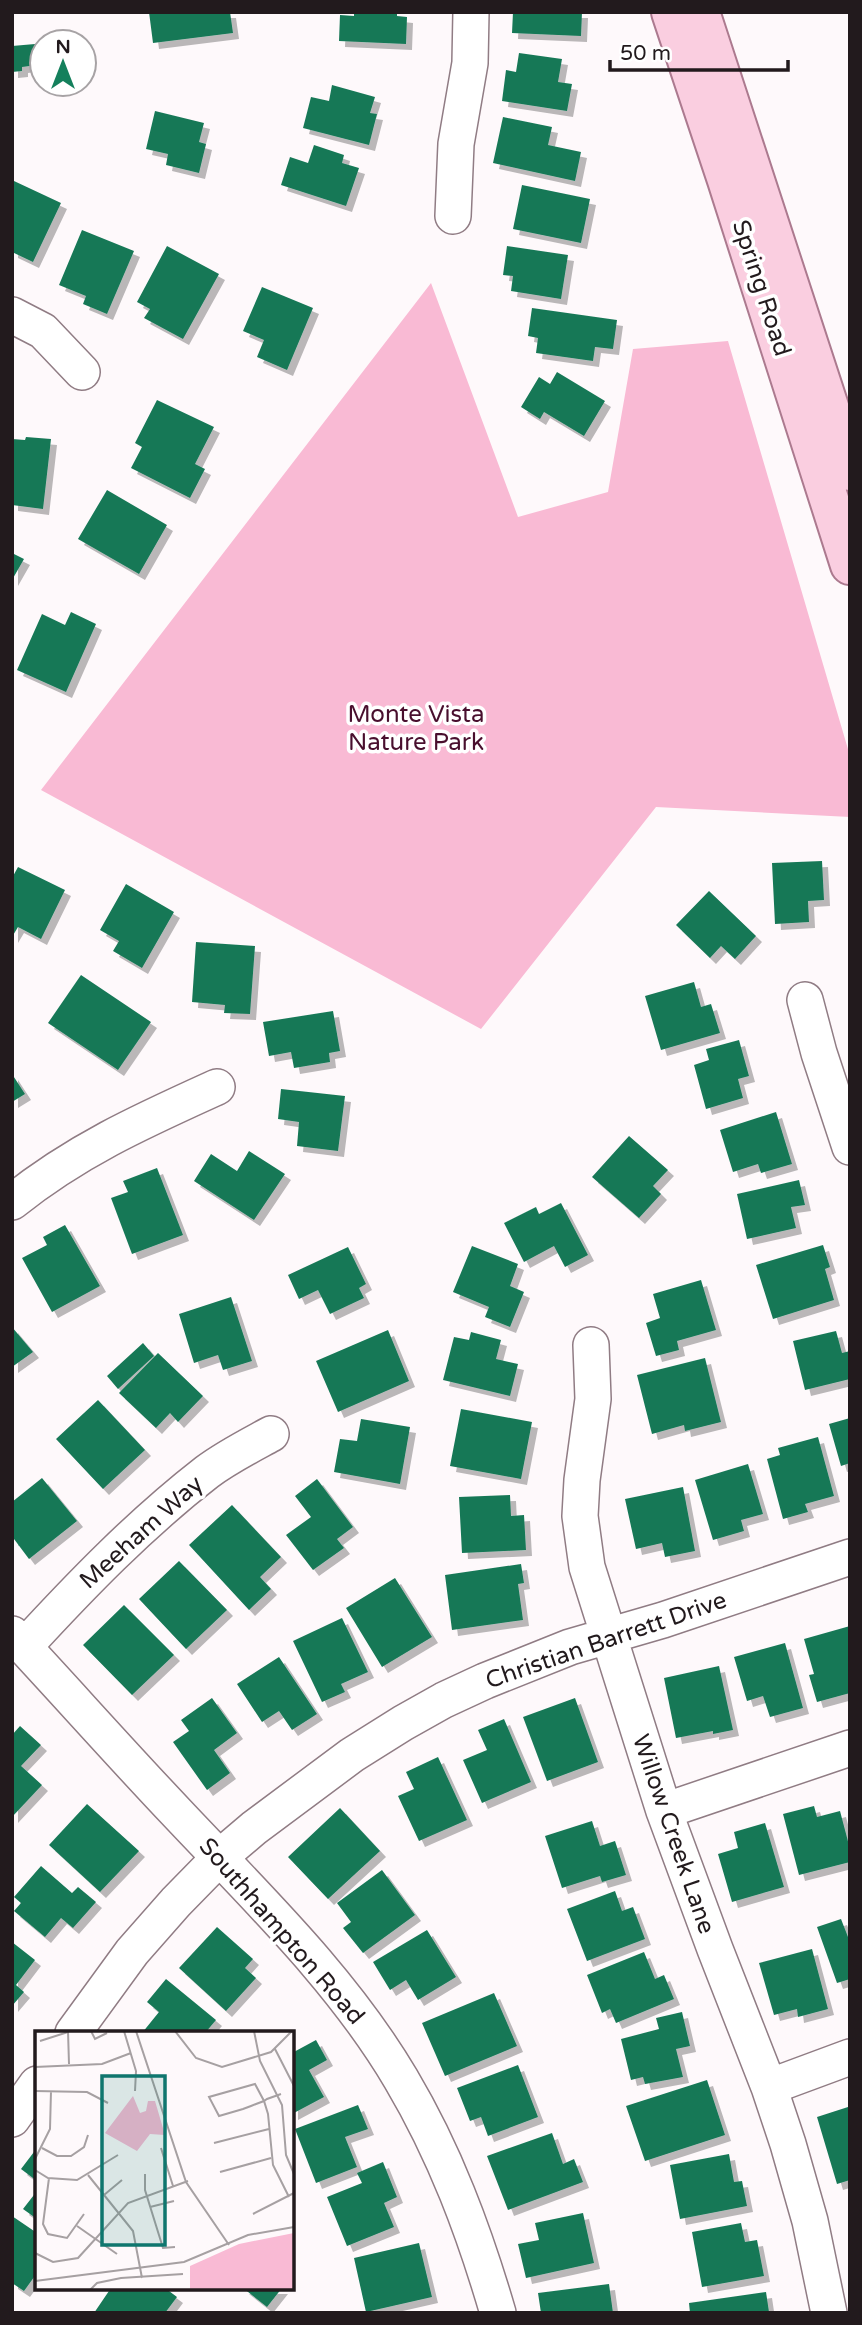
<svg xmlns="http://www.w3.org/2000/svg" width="862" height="2325" font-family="'Varela Round',sans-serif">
  <defs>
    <filter id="shadow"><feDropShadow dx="6" dy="6" stdDeviation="0" flood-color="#0004"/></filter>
  </defs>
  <rect width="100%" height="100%" fill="#fef9fb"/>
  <!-- green -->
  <path fill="#f9bad4" d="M431 283 518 517 608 492 633 349 728 341 850 756V817L656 807 481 1029 41 790Z"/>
  <!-- building -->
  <path fill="#177857" filter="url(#shadow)" d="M149 12H230L233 33 153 43Z
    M354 12H397V16L407 17 406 44 339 41 340 15 354 16Z
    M513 12H582L581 36 512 33Z
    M35 44 37 65 22 67V71L12 72V46Z
    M519 53 562 59 558 82 572 84 567 111 502 101 506 70 516 72Z
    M332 85 375 97 370 113 377 114 369 145 303 128 311 97 329 101Z
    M155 111 204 123 199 142 206 144 199 173 166 165 168 154 146 149Z
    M503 117 552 127 548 145 581 152 575 181 493 163Z
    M314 145 344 155 342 163 359 168 346 206 281 185 290 157 308 163Z
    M14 181 61 203 33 262 12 252Z
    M522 185 590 199 581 243 513 229Z
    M82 230 134 251 107 314 83 304 86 296 59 285Z
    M167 246 219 274 183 339 144 318 150 309 137 302Z
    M507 246 568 255 561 299 511 291 513 276 503 275Z
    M262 287 313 308 287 370 257 357 264 340 243 331Z
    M532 308 617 320 613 349 595 347 593 361 536 353 538 338 528 336Z
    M557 372 605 401 584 436 544 412 540 419 521 407 539 377 550 384Z
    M157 400 214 427 195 464 205 469 190 498 131 468 142 447 135 443Z
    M26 437 51 439 43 509 12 505V439L25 440Z
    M107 490 167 525 139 574 78 539Z
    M12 553 24 559 12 580Z
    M71 612 96 624 66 692 17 670 42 614 65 625Z
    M822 861 824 900 808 901 809 922 775 924 772 863Z
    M18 867 65 890 41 939 18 927 12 937V878Z
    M126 884 174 912 142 968 113 951 119 941 100 930Z
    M709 891 756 936 735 959 721 946 710 958 676 925Z
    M196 942 255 946 250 1014 224 1013 225 1005 192 1002Z
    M81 975 151 1022 118 1070 48 1023Z
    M694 982 701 1007 711 1004 720 1033 661 1050 645 996Z
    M333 1011 340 1051 329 1053 330 1062 294 1068 291 1052 269 1056 263 1022Z
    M739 1040 749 1076 738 1079 743 1098 706 1109 694 1065 709 1060 706 1049Z
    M12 1074 25 1094 12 1102Z
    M281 1089 345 1096 338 1151 297 1146 299 1122 278 1119Z
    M776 1112 792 1164 761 1173 758 1164 733 1172 720 1130Z
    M629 1136 668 1170 653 1186 661 1194 639 1218 592 1177Z
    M249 1151 285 1174 254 1220 194 1181 211 1154 237 1171Z
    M157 1168 183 1235 132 1254 111 1198 128 1192 123 1181Z
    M799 1180 805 1205 791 1207 796 1228 747 1239 737 1194Z
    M561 1203 588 1255 565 1267 554 1246 524 1262 504 1223 536 1207 539 1214Z
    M65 1225 100 1286 52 1312 22 1258 47 1245 43 1237Z
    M823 1245 830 1267 825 1269 834 1300 773 1319 756 1265Z
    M472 1246 518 1264 510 1286 524 1292 510 1327 485 1317 489 1307 453 1292Z
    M348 1247 366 1284 359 1288 364 1298 330 1314 318 1290 299 1299 288 1275Z
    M701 1280 716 1330 677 1341 679 1350 656 1356 646 1323 660 1318 653 1294Z
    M231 1297 252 1361 223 1370 218 1355 194 1363 179 1314Z
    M12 1327 33 1352 12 1367Z
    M388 1330 409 1381 338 1412 316 1361Z
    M836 1331 842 1353 850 1351V1379L805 1390 793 1341Z
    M471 1332 501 1340 496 1359 518 1364 510 1396 443 1380 454 1337 469 1340Z
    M143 1343 154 1356 118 1389 107 1376Z
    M158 1353 203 1396 178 1422 170 1413 156 1428 119 1393Z
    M705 1358 721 1422 685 1431 684 1425 652 1434 637 1375Z
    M98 1400 145 1450 103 1489 56 1439Z
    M461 1409 532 1422 521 1479 450 1466Z
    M850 1418V1463L841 1466 829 1424Z
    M361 1419 410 1427 400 1484 334 1472 340 1439 357 1441Z
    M818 1437 834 1496 805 1504 808 1512 783 1519 767 1459 780 1455 778 1448Z
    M748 1464 763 1514 741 1520 744 1531 713 1540 695 1480Z
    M42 1478 77 1521 29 1559 14 1539 12 1540V1502Z
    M317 1479 353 1527 337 1539 344 1548 313 1570 286 1535 311 1517 295 1496Z
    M683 1487 695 1551 665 1557 662 1543 636 1549 625 1499Z
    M510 1495 511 1516 524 1515 526 1550 462 1553 459 1497Z
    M232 1505 281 1557 260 1577 271 1589 249 1610 189 1545Z
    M179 1561 227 1610 186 1649 139 1599Z
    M521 1564 524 1583 518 1584 523 1620 452 1630 445 1575Z
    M395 1578 432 1637 382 1667 346 1608Z
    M124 1605 174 1655 132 1695 83 1645Z
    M342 1618 368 1672 341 1684 345 1692 322 1702 293 1641Z
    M850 1626V1693L817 1702 809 1675 814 1674 804 1639Z
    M785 1643 803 1708 770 1717 763 1696 747 1701 734 1657Z
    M279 1657 317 1714 292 1730 279 1711 262 1722 237 1684Z
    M719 1666 733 1730 713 1734V1731L676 1738 664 1678Z
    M212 1698 237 1733 214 1750 230 1773 207 1790 173 1742 189 1731 181 1720Z
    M575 1698 598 1762 547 1781 523 1717Z
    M504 1719 531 1782 482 1803 463 1760 487 1750 478 1730Z
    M20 1726 41 1745 21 1766 42 1785 12 1817V1735Z
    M438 1757 467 1820 419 1841 398 1796 414 1789 406 1772Z
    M87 1804 139 1851 100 1892 49 1845Z
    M814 1806 817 1817 840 1811 850 1849V1862L799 1875 783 1814Z
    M340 1808 380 1851 328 1899 288 1857Z
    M592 1821 600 1846 615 1841 626 1875 602 1882 600 1876 562 1888 545 1836Z
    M765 1823 784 1887 732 1902 718 1854 738 1848 734 1832Z
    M41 1866 72 1893 78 1887 96 1902 73 1928 61 1918 45 1937 14 1911 21 1903 14 1897Z
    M382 1870 415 1915 363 1953 343 1928 351 1922 337 1903Z
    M615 1891 622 1911 633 1907 645 1939 587 1961 567 1909Z
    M841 1919 848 1937H850V1979L837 1983 817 1927Z
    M217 1927 253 1959 245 1968 256 1978 226 2011 179 1968Z
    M427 1930 456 1977 418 2000 406 1980 390 1990 373 1962Z
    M12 1942 35 1960 16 1985 24 1992 12 2006Z
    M812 1949 828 2009 798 2017 797 2009 774 2015 759 1963Z
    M644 1952 655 1979 664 1975 674 1999 616 2023 610 2009 602 2013 587 1975Z
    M166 1979 216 2020 205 2033H142L159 2012 147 2002Z
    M494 1993 517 2046 445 2076 422 2023Z
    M682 2012 690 2046 676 2049 683 2077 645 2084 643 2077 631 2080 621 2039 659 2029 656 2018Z
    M316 2040 327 2060 309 2070 324 2097 292 2114V2053Z
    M518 2065 538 2117 488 2136 481 2117 470 2121 457 2088Z
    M707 2080 725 2135 645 2161 626 2106Z
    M358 2105 368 2129 345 2137 357 2167 316 2183 295 2129Z
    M848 2107 850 2180 837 2184 817 2117Z
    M552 2133 563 2164 574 2159 583 2182 508 2210 487 2156Z
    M37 2148V2181L21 2169Z
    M729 2154 734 2182 742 2181 747 2206 680 2219 670 2165Z
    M383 2162 397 2197 384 2203 394 2227 347 2246 327 2197 362 2183 357 2173Z
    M37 2191V2219L23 2209Z
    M583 2213 594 2263 526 2278 518 2244 539 2240 535 2223Z
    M12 2216 37 2233V2273L24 2291 12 2283Z
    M741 2223 745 2242 757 2240 764 2276 702 2287 692 2232Z
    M419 2243 432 2297 366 2312 354 2258Z
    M609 2284 613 2313H541L538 2293Z
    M111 2288H165L177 2297 165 2313H94Z
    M243 2288H282L267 2307Z
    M766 2292 769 2312 690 2313 689 2303Z"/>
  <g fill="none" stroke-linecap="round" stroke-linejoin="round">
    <!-- minor casing -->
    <g stroke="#907c84" stroke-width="38">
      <path id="minor" d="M453 216 456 144 470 63 471 12
        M12 315 43 331 82 372
        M805 1000 819 1053 850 1147
        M12 1202C77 1150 142 1121 217 1087
        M591 1345 593 1399 582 1480 580 1516 587 1567 664 1811 715 1949 769 2087 788 2144 810 2221 829 2313
        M12 1634C67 1693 121 1754 177 1813 256 1897 342 1979 401 2079 445 2153 474 2231 498 2313
        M24 1647C81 1585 140 1524 207 1472 227 1457 249 1446 271 1434
        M664 1811 850 1748
        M73 2033 132 1952 176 1902 221 1856 254 1828 352 1755 403 1723 444 1700 485 1681 570 1647 663 1620 850 1557
        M769 2087 850 2057
        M12 2119 37 2084"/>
    </g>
    <!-- major casing -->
    <g stroke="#ac7a8f" stroke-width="42">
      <path id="major" d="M671 12 727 180 850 565
        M700 12 850 471"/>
    </g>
    <!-- minor -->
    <use href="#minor" stroke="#fff" stroke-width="35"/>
    <!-- major -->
    <use href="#major" stroke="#facee0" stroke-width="38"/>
  </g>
  <g text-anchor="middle" stroke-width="7" stroke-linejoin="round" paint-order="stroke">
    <!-- street labels -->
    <g font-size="24" fill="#221a1d" stroke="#fff">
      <text transform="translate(762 288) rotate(72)" y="8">Spring Road</text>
      <text transform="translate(141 1532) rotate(-42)" y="8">Meeham Way</text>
      <text transform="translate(606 1640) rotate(-19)" y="8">Christian Barrett Drive</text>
      <text transform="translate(674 1834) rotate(71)" y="8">Willow Creek Lane</text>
      <text transform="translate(282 1931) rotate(49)" y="8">Southhampton Road</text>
    </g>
    <!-- park labels -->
    <g font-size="24" fill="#490f2e" stroke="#fff">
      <text x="416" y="722">Monte Vista<tspan x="416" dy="28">Nature Park</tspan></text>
    </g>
  </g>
  <!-- overview -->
  <g transform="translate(35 2031)">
    <rect width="259" height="259" fill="#fef9fb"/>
    <path d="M98 65 105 82 111 80 113 70H120L130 104 115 103 102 120 70 102ZM259 202V259H155V235L204 213Z" fill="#f9bad4"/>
    <path fill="none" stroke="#a6a0a2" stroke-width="2" d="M33 0 34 33M56 0 60 8 72 2M89 0 101 40 100 60M101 0 151 151 194 214M140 0 161 27 187 36 236 21 257 0M219 0 225 30 247 74 251 124 259 143M5 10 33 1M240 18 259 55M0 36 67 33 96 22M0 60 52 61 73 72M246 63 232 68 229 70 221 73 216 75 208 78 184 85 174 66 220 53 229 70 233 83 238 134 254 166M179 112 234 98M7 117 22 125H36L49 116 53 104M126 117 138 155M0 128 15 98 16 60M0 139 13 147 42 149 83 124M185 141 236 127M110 143V159L128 217 140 216M53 144 98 200 107 247M14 147 8 193 13 203 32 207 49 183M69 164 87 149M115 176 139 170M218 183 259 162M42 195 82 223M0 222 18 231 43 227 93 172 153 150M0 250 149 231 213 204 259 196M55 259 62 252 86 247 148 243"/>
    <path fill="#0f766e" fill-opacity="0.15" stroke="#0f766e" stroke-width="3.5" d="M67 45H130V214H67Z"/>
    <rect width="259" height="259" fill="none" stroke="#221a1d" stroke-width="3.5"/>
  </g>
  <!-- border -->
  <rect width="862" height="2325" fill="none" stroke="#221a1d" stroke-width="28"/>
  <!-- north arrow -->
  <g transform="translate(63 63)"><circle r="33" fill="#ffffff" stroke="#a7a3a5" stroke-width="2"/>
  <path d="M0-5L12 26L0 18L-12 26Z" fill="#14805c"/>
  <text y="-10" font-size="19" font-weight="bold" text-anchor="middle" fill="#221a1d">N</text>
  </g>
  <!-- scale -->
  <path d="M610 60v10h178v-10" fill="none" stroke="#221a1d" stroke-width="3.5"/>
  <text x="620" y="60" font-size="21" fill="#221a1d" stroke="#ffffff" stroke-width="5" paint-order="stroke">50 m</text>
</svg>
